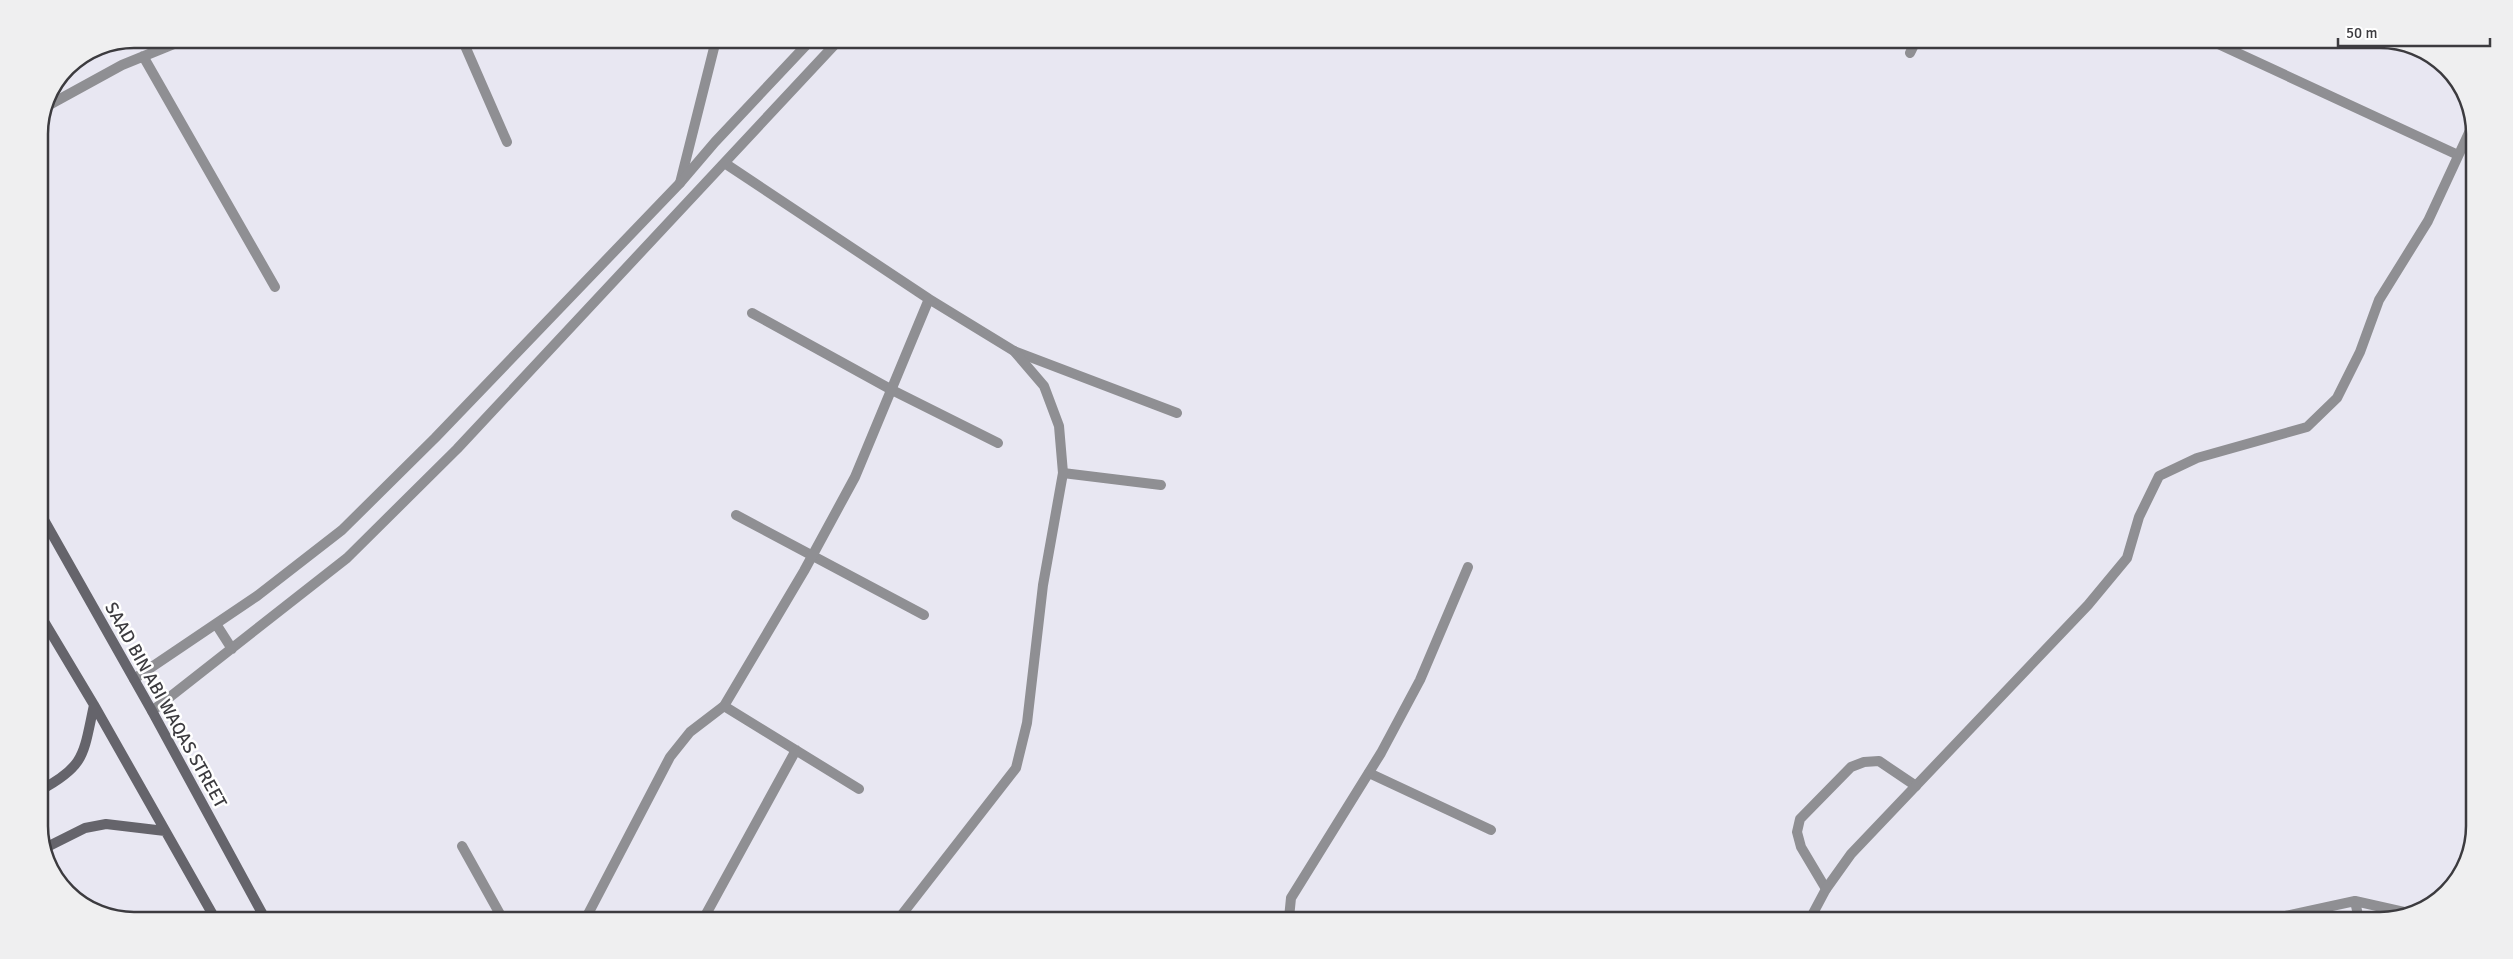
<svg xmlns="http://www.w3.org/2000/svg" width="2513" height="959" font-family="Signika,sans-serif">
  <rect width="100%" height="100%" fill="#e8e7f2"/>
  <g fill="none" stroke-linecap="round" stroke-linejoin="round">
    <!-- lane -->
    <path stroke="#8f8f93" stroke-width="10" d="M462 39 507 142
      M680 183 716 40
      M752 313 892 390 998 443
      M1014 351 1177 413
      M1063 473 1161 485
      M736 515 924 615
      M724 706 859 789
      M1369 773 1491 830
      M1826 889 1801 847 1797 832 1800 819 1851 767 1864 762 1879 761 1916 786
      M705 916 796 750"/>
    <!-- street -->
    <path stroke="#8f8f93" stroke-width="10" d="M2216 43 2458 155
      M1910 53 1915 43
      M143 56 275 287
      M49 105 122 65 186 39
      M726 164 929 299 1014 351 1044 386 1059 426 1063 473 1043 585 1027 723 1016 768 900 917
      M216 624 232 649
      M134 679 257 596 342 530 435 438 680 183 715 142 811 40
      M152 711 347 558 457 449 839 40
      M462 846 501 916
      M2355 901 2359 920
      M587 916 670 757 690 732 724 706 804 571 855 477 929 299
      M1289 918 1291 898 1381 753 1420 680 1468 567
      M1810 919 1826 889 1851 854 2088 605 2127 558 2139 517 2159 476 2197 458 2307 427 2337 398 2360 352 2379 300 2428 221 2473 124
      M2267 920 2355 901 2404 912"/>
    <!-- secondary -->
    <path stroke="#65646b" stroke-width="10" d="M39 511 152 711 263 915
      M39 613 94 705 213 915
      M39 791C86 766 83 755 94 705
      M45 848 85 828 106 824 165 831"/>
  </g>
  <g text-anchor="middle" stroke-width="5" stroke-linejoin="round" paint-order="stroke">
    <!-- street labels -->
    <g font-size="18" fill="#3c3b3f" stroke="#fff">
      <text transform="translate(166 705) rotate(61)" y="6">SAAD BIN ABI WAQAS STREET</text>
    </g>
  </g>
  <!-- crop -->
  <path d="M0 0H2513V959H0ZM134 48H2380A86 86 0 0 1 2466 134V826A86 86 0 0 1 2380 912H134A86 86 0 0 1 48 826V134A86 86 0 0 1 134 48Z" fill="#efeff0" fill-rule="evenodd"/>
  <path fill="none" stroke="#3c3b3f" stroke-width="2.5" d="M134 48H2380A86 86 0 0 1 2466 134V826A86 86 0 0 1 2380 912H134A86 86 0 0 1 48 826V134A86 86 0 0 1 134 48Z"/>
  <!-- scale -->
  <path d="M2338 38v8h152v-8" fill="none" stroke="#3c3b3f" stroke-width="2.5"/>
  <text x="2346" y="38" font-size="15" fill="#3c3b3f" stroke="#ffffff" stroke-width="4" paint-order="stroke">50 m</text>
</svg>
